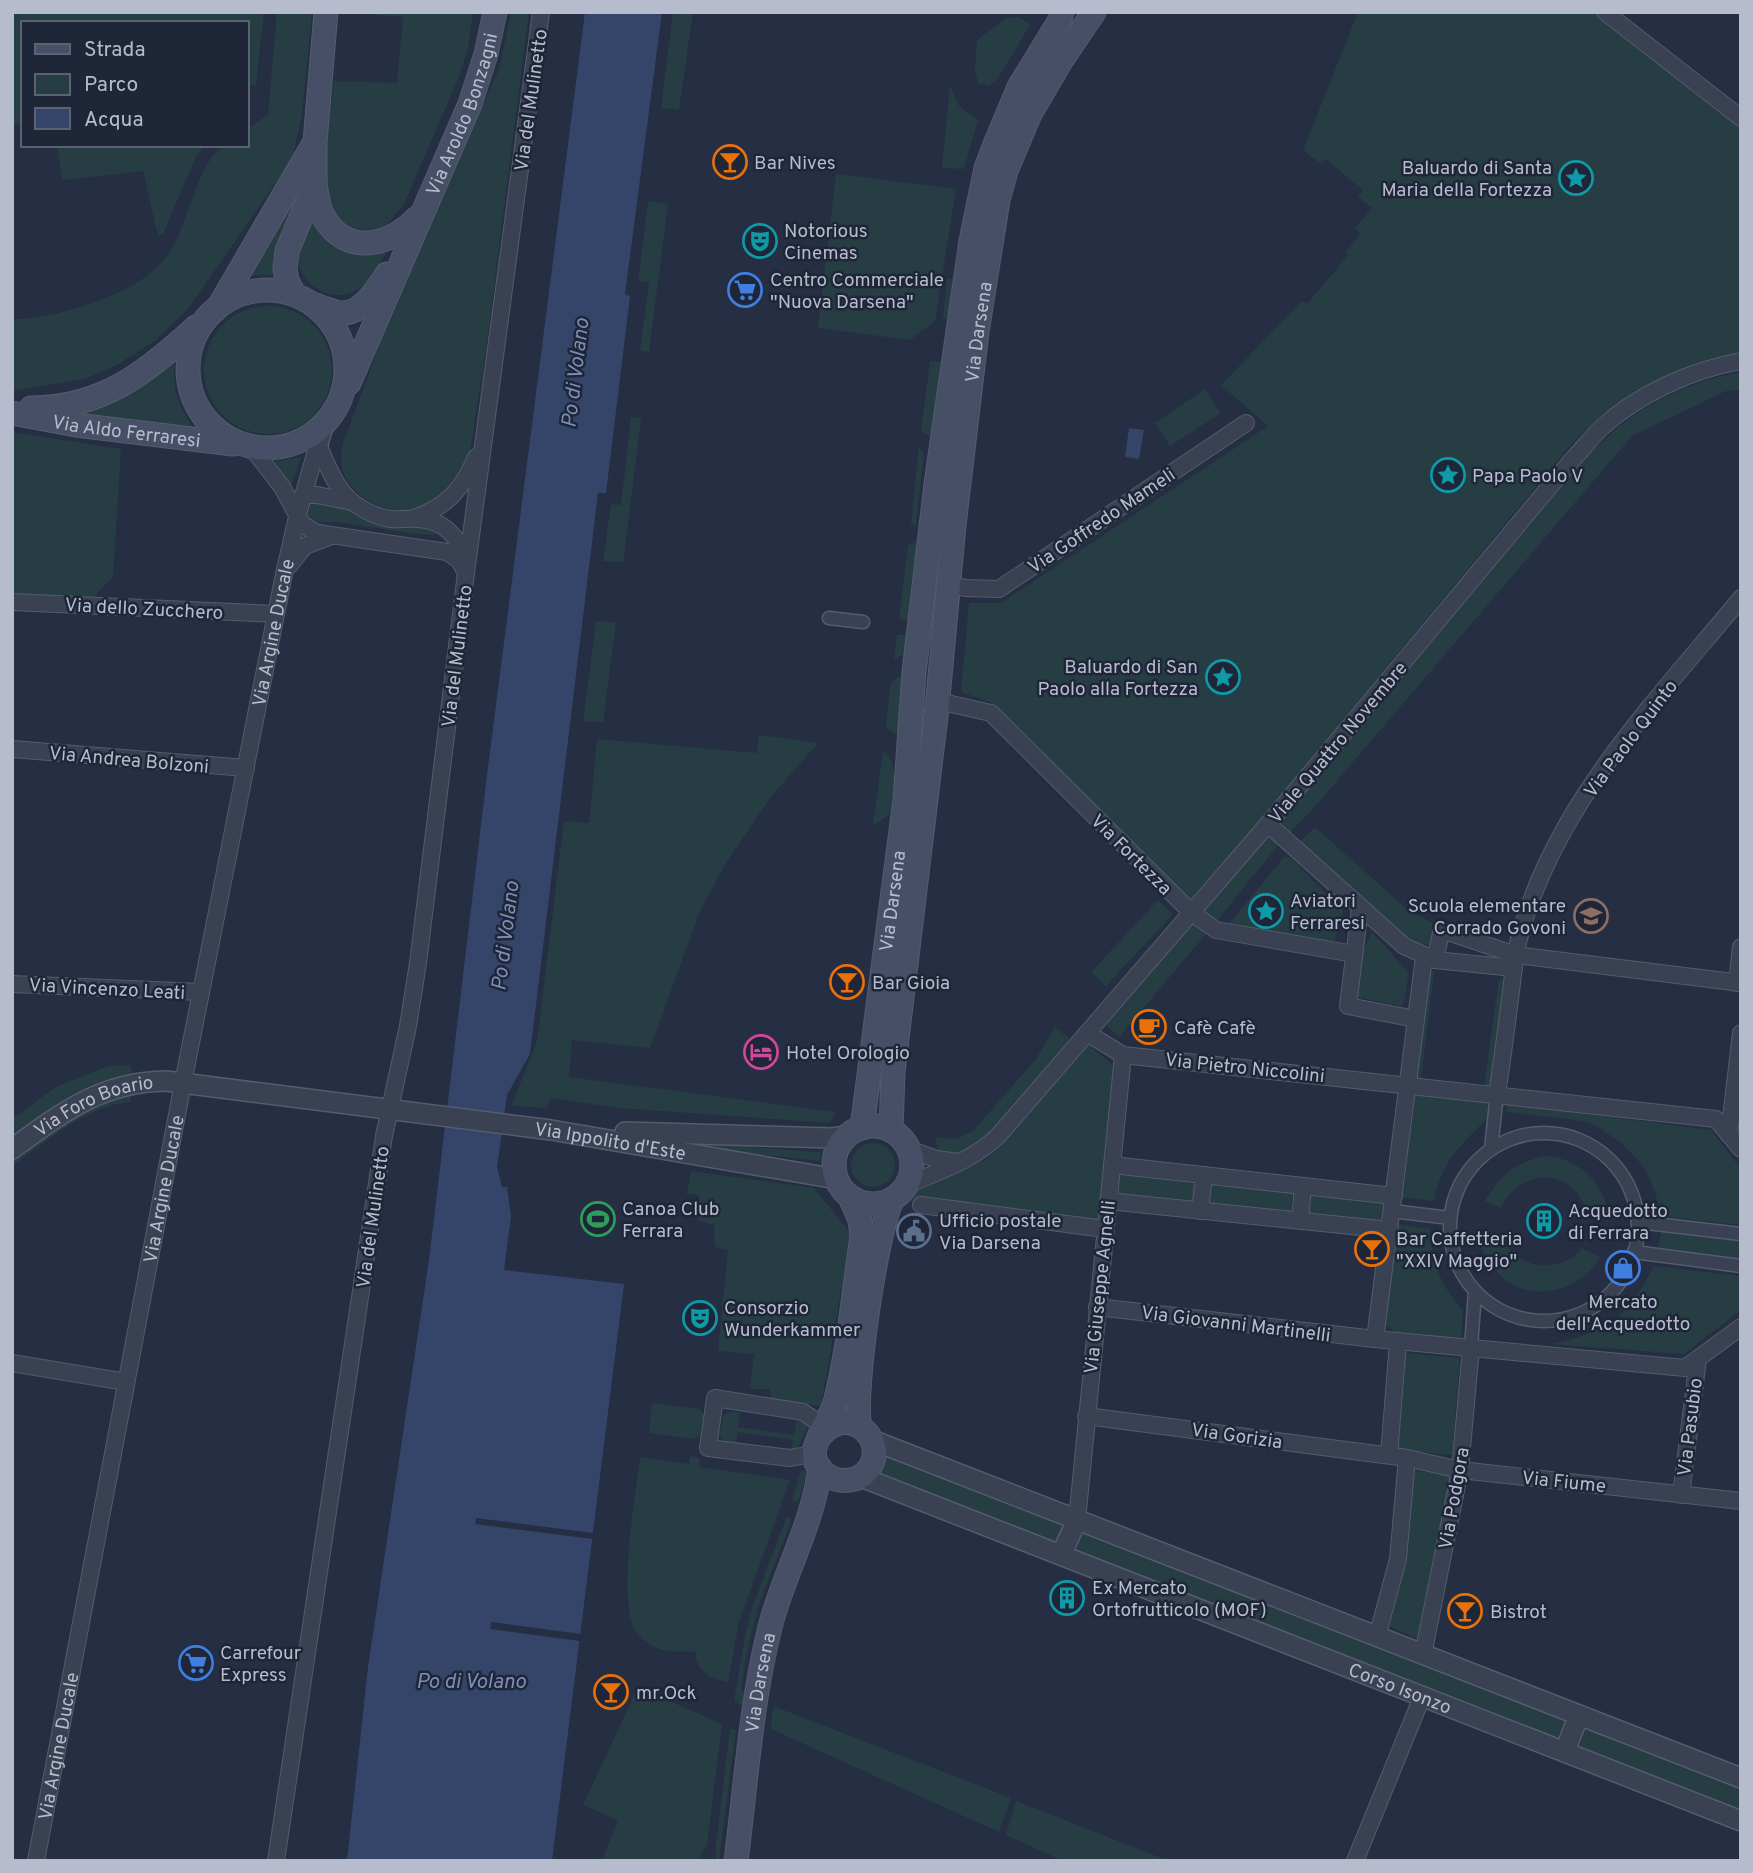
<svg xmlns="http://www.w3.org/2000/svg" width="1753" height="1873" font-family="Overpass,sans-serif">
  <rect width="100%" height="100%" fill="#252e43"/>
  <!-- green -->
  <path fill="#273d44" d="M12 12H264L256 85H247V23H23V123L12 124Z
    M277 12H312L302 116 292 159 188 309 156 340 117 365 85 379 12 391V313L14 319C54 319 130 296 158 266 164 260 170 252 174 245 188 221 200 156 225 146 231 144 241 145 247 145V130L268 114Z
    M342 12H473L468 48 459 77 404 204 385 227C372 229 360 232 347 226 311 210 331 114 334 81L397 83 403 17Z
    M511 12H529C516 114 503 216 490 319 486 350 481 382 476 413 473 431 472 449 465 465 458 482 442 500 425 507 397 518 356 503 344 474 339 464 341 454 343 443L381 341 499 69Z
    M673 12H693L679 110 661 108Z
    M1358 12H1596L1741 125V355C1701 367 1659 377 1624 399 1602 412 1584 432 1567 449L1257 824 1188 902 992 703 961 692 969 603H1001L1268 426 1221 385 1301 302 1308 303 1348 255 1345 253 1360 234 1355 228 1372 208 1358 197 1363 190 1326 159 1321 164 1303 150Z
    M1019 17 1030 25 998 78 989 86 978 83 975 72 977 40 1006 18Z
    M950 85 959 106 978 120 964 169 942 168Z
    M57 145H205L195 159 163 234 158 236 143 171 62 180Z
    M836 174 956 189 935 321 910 340 818 328Z
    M299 185 306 187 284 236 274 275 251 276Z
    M648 201 668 204 649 352 640 351 649 282 638 281Z
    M310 219 329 242 351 249 390 246C382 258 375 278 363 286 331 311 290 280 297 243 299 234 306 226 310 219Z
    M947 279H953L949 319 943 318Z
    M204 370a64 64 0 1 1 128 0a64 64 0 1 1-128 0Z
    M930 361 943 362 933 438 921 431Z
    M174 364C174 393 177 402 192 426L63 414 122 397Z
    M1741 372V390L1726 391 1632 436 1312 810 1287 835 1275 824 1577 466C1591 453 1605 437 1621 425 1654 399 1699 379 1741 372Z
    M1205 389 1221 413 1170 446 1155 423Z
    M631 417 641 418 623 562 603 561 611 504 621 505Z
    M12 432 121 449 113 577 92 599 12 595Z
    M919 447 924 454 916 525H911Z
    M301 457 291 487 274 462Z
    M314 502 345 508 387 526H428L439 533 434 535 415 534 337 522H318L306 515 307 507Z
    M920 541 910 621 899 619 908 545Z
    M596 621 616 622 603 722H583Z
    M897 635H909L905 654 894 659Z
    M897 677H902L904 683 899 735 893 733 886 727 890 685Z
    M759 735 818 743 769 799 726 863 700 911 650 1048 572 1040 569 1077 836 1112 830 1123 618 1108 552 1098 546 1108 511 1106 537 1041 564 821 589 823 597 739 757 753Z
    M883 750C900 767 894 788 892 809L889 815 873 826Z
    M1315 827 1409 911 1439 926 1433 946 1415 942 1394 931 1299 843Z
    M1269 832 1281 842 1215 923 1203 913Z
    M1284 857 1291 858 1343 911 1334 943 1228 925Z
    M1158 900 1173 914 1106 986 1091 972Z
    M1192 923 1206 934 1119 1037 1106 1025Z
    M1372 932 1409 973 1403 1006 1356 997 1362 953Z
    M1426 970 1434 971 1421 1079 1411 1078Z
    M1499 979 1507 980 1494 1088 1484 1087Z
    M1055 1027 1070 1039 985 1138 962 1154 939 1153 935 1137 956 1139 974 1130 1036 1059Z
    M1087 1044 1113 1065 1098 1226 907 1201 917 1185 985 1160 1004 1143Z
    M131 1065V1079L12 1142V1119L56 1087 108 1066Z
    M131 1090V1102C85 1106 51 1139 15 1164L12 1162V1156L76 1109Z
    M1416 1092 1490 1101 1487 1119C1460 1145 1441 1163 1434 1201L1402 1197Z
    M1508 1104 1711 1130 1741 1169V1225L1660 1216C1656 1180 1640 1156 1611 1136 1604 1131 1596 1124 1587 1122 1561 1117 1533 1116 1506 1112Z
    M616 1138 821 1152 820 1161Z
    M851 1165a22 22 0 1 1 44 0a22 22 0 1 1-44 0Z
    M1548 1156C1580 1160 1603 1182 1609 1215L1587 1217C1579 1168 1520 1165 1501 1208L1485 1201C1499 1175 1518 1160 1548 1156Z
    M691 1171 814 1188 851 1234 821 1406 772 1398 769 1389H750L754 1354 718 1351 728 1250 715 1247 714 1225 698 1221 699 1195 687 1194Z
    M1117 1174 1195 1184 1192 1204 1114 1194Z
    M1209 1184 1293 1191 1291 1212 1207 1204Z
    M1310 1193 1383 1202 1381 1223 1307 1214Z
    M1398 1224 1430 1229C1431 1261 1441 1287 1463 1310L1461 1342 1400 1335 1385 1325Z
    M1661 1232 1741 1241V1262L1658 1251Z
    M1500 1235C1514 1269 1560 1276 1582 1248L1600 1257C1585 1286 1544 1301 1513 1285 1497 1276 1486 1259 1479 1242Z
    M1654 1266 1741 1276V1310L1684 1354 1551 1344C1607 1333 1629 1316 1654 1266Z
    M1406 1353 1460 1358 1452 1455 1398 1450Z
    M652 1403 699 1409 704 1414 700 1435 693 1439 649 1433Z
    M731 1411 740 1413 738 1427 794 1435 797 1421 809 1425 796 1452 791 1450 793 1440 738 1432 736 1443 725 1442 720 1436 723 1415Z
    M882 1450 1068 1522 1059 1545 874 1473Z
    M690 1456 699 1458V1467L790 1480 739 1622 728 1682C711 1679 702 1674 695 1658L697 1652C673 1651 657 1655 638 1634 615 1608 636 1493 640 1457L689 1464Z
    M801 1470 806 1471 807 1474 798 1502 792 1500Z
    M1413 1471 1452 1473 1420 1640 1387 1625Z
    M787 1516 792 1519 758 1607 747 1652 741 1689 746 1696 745 1708 734 1701 745 1636 753 1605Z
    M1083 1532 1567 1721 1559 1743 1074 1556Z
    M638 1687 722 1724 707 1845 697 1861H602L618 1820 583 1805Z
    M773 1706 1011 1798 999 1832 771 1729Z
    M730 1728 736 1730 719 1861H716V1844Z
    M1586 1729 1741 1784V1810L1578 1751Z
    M1016 1801 1169 1861H1063L1006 1835Z"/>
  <!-- water -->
  <path fill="#35456a" d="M585 12H662L625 294 630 296 606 493H598L530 1054 507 1095 497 1167 502 1187H507L511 1217 504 1270 624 1284 552 1861H347L368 1667 429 1260 487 775Z
    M1129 428 1144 430 1139 459 1125 457Z"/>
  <!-- pier -->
  <path fill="#252e43" d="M476 1518 593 1533V1539L475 1524Z
    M491 1622 581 1634 580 1641 490 1629Z"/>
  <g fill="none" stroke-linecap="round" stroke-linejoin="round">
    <!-- pedestrian casing -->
    <g stroke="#545c6d" stroke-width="15">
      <path id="pedestrian" d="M829 618 863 622
        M1450 1227a94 94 0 1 1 188 0a94 94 0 1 1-188 0Z
        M1491 1149 1497 1094
        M1392 1211 1450 1218
        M1638 1222 1741 1234
        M1634 1252 1741 1266
        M1471 1348 1475 1291"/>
    </g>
    <!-- minor casing -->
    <g stroke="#545c6d" stroke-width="18">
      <g id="minor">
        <path d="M1605 12 1741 118"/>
        <path d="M318 444C327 465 336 490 355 504 365 511 378 517 390 519 399 520 409 518 418 519 444 520 461 538 465 563"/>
        <path d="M252 448 282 487 302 524 315 532 324 534 447 552 459 560 466 573"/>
        <path d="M303 495H317L352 502"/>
        <path d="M416 517C447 507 464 487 476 457"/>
        <path d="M289 566 305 546 331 536"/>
        <path d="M948 584 965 588 999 589 1246 423"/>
        <path d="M12 602 276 614"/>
        <path d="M938 701 991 713 1192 913 1216 930 1354 954"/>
        <path d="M12 749 246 768"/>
        <path d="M1268 824 1404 946 1435 960 1514 968"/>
        <path d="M1360 908 1348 1006 1416 1019"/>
        <path d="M1435 960 1441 933 1448 932 1516 955 1741 983"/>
        <path d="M1737 983 1741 947"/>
        <path d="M12 984 201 992"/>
        <path d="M1087 1033 1123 1055 1716 1119 1741 1149"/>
        <path d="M1497 1094C1502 1062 1506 1031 1510 999 1513 978 1514 956 1520 935 1556 803 1656 701 1741 598"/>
        <path d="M1729 1135 1741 1033"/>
        <path d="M909 1149 936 1159 959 1162"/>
        <path d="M1112 1165 1394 1196"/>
        <path d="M907 1185C939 1171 972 1161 998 1136L1268 824 1571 461C1581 451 1590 439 1600 429 1638 394 1691 370 1741 361"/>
        <path d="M1108 1201 1390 1230"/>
        <path d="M921 1205 1105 1229"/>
        <path d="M1200 1211 1204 1175"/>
        <path d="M1300 1220 1303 1186"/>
        <path d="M1097 1307 1375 1339 1685 1368 1741 1327"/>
        <path d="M1375 1339 1424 957"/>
        <path d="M12 1363 126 1382"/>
        <path d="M1086 1416 1407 1458 1460 1470 1741 1501"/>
        <path d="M815 1448 806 1455 790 1458 708 1448 715 1398 803 1412 816 1421 822 1434"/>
        <path d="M1389 1455 1398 1342"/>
        <path d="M1681 1495 1698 1359"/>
        <path d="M1077 1520 1123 1055"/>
        <path d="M1377 1637 1398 1559 1407 1458"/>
        <path d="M1423 1655 1460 1470 1471 1348"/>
        <path id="s1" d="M36 1861 183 1083 284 574 297 517 318 444"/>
        <path d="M276 1861 384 1136 408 1026 418 963 466 573 541 12"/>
        <path d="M1355 1861 1422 1697"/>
      </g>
    </g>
    <!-- tertiary casing -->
    <g stroke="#545c6d" stroke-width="22">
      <g id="tertiary">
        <path d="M318 444 323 426"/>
        <path d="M625 1132 831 1138 847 1136"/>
        <path id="s2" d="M12 1149C63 1112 101 1082 166 1081L551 1130 837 1179"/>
        <path d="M872 1440 1741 1778"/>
        <path id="s3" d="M861 1477 1741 1821"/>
        <path d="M1061 1555 1077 1520"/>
        <path d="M1565 1751 1579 1715"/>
      </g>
    </g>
    <!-- secondary casing -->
    <g stroke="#545c6d" stroke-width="25">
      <g id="secondary">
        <path d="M315 184C317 194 318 207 323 216 346 257 390 246 417 218"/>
        <circle cx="267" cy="369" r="79"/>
        <path d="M294 294 287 281 285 269 287 251 315 184V142L326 12"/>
        <path d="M221 303 313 145"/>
        <path d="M314 305C322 307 332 312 341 313 362 314 377 289 387 274"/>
        <path id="s4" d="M349 383 470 104 486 54 495 12"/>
        <path d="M31 408C102 408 146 373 196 327"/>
        <path id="s5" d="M12 413 76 425 233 444"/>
        <circle cx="873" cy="1165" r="39"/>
        <path id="s6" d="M862 1128 905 800 914 672 936 484 971 241 986 168 996 142 1019 87 1060 20 1062 12"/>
        <path id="s7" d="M891 1130 893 1072 937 708 954 525 977 332 998 200 1006 171 1030 114 1061 61 1094 12"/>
        <path d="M860 1426C852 1396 877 1225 893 1199"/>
        <path d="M822 1434C851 1402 892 1444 866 1472 848 1491 809 1476 815 1448 819 1431 832 1416 836 1399 849 1346 854 1290 862 1236L860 1220 850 1197"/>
        <path id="s8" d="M736 1861C746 1783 751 1703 770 1627 784 1573 813 1524 820 1468"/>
      </g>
    </g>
    <!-- pedestrian -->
    <use href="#pedestrian" stroke="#394153" stroke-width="12"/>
    <!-- minor -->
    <use href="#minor" stroke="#394153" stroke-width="16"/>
    <!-- tertiary -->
    <use href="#tertiary" stroke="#394153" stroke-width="19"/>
    <!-- secondary -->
    <use href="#secondary" stroke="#474f66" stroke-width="23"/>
  </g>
  <!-- icons -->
  <defs>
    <g id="bar-ring" transform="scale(1.75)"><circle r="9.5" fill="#1e2638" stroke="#e8710a" stroke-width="1.5"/><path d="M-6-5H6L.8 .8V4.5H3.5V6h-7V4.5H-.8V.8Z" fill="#e8710a"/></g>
    <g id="sight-ring" transform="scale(1.75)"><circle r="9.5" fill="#1e2638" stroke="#0f9aa8" stroke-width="1.5"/><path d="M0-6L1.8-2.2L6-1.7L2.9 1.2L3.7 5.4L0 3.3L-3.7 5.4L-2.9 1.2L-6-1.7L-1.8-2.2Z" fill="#0f9aa8"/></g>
    <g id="theatre-ring" transform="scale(1.75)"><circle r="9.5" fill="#1e2638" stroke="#0f9aa8" stroke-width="1.5"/><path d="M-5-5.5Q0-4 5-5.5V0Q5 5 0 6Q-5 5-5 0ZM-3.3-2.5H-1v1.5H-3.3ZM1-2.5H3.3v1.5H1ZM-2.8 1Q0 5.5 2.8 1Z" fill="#0f9aa8"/></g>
    <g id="supermarket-ring" transform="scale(1.75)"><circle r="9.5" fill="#1e2638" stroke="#3f7fe0" stroke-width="1.5"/><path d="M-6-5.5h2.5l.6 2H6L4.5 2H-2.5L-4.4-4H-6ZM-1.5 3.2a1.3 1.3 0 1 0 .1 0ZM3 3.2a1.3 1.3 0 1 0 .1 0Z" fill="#3f7fe0"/></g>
    <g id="school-ring" transform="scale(1.75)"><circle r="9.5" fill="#1e2638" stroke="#8d6e63" stroke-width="1.5"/><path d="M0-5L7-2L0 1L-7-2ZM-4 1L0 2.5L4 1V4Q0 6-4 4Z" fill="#8d6e63"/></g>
    <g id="cafe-ring" transform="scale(1.75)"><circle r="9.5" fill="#1e2638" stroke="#e8710a" stroke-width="1.5"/><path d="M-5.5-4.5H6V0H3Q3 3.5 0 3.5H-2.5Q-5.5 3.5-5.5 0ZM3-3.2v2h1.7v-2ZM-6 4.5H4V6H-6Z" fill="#e8710a"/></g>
    <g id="hotel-ring" transform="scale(1.75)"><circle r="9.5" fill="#1e2638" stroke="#d1479c" stroke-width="1.5"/><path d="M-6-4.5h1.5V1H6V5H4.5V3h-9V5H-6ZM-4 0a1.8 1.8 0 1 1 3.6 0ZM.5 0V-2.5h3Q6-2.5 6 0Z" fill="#d1479c"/></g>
    <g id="stadium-ring" transform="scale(1.75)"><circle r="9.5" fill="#1e2638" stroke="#2e9e5b" stroke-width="1.5"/><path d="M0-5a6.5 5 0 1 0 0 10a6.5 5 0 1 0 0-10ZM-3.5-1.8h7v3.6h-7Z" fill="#2e9e5b"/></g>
    <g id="building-ring" transform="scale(1.75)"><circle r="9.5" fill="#1e2638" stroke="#0f9aa8" stroke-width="1.5"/><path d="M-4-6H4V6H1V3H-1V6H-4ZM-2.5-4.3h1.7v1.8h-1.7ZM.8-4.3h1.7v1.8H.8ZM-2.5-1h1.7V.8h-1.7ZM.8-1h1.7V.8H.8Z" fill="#0f9aa8"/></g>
    <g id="civic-ring" transform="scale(1.75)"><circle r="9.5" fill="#1e2638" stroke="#5c6f8a" stroke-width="1.5"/><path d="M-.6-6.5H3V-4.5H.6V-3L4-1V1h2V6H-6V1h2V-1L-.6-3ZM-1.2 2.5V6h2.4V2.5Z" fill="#5c6f8a"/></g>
    <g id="shop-ring" transform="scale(1.75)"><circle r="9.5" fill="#1e2638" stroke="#3f7fe0" stroke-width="1.5"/><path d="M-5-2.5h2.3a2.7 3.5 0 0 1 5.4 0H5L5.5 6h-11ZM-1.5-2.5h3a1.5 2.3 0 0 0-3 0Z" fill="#3f7fe0"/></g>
  </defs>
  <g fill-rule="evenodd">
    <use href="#bar-ring" x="730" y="162"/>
    <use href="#sight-ring" x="1576" y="178"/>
    <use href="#theatre-ring" x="760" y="241"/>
    <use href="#supermarket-ring" x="745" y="290"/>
    <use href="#sight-ring" x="1448" y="475"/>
    <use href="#sight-ring" x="1223" y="677"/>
    <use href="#sight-ring" x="1266" y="911"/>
    <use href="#school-ring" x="1591" y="916"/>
    <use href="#bar-ring" x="847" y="982"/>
    <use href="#cafe-ring" x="1149" y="1027"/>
    <use href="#hotel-ring" x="761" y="1052"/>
    <use href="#stadium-ring" x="598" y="1219"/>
    <use href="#building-ring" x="1544" y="1221"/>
    <use href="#civic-ring" x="914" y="1231"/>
    <use href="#bar-ring" x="1372" y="1249"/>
    <use href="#shop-ring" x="1623" y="1268"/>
    <use href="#theatre-ring" x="700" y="1318"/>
    <use href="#building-ring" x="1067" y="1598"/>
    <use href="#bar-ring" x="1465" y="1611"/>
    <use href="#supermarket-ring" x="196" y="1663"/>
    <use href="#bar-ring" x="611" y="1692"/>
  </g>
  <g text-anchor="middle" stroke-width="5" stroke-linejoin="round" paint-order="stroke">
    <!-- street labels -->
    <g font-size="19" fill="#b6bccd" stroke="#1e2638">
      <text transform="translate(530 100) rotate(-82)" y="7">Via del Mulinetto</text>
      <text dy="7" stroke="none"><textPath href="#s4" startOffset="292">Via Aroldo Bonzagni</textPath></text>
      <text dy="7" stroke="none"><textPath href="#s7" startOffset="803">Via Darsena</textPath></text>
      <text dy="7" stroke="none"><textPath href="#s5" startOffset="116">Via Aldo Ferraresi</textPath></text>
      <text transform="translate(1101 520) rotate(-34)" y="7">Via Goffredo Mameli</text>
      <text transform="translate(144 608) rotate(3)" y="7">Via dello Zucchero</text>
      <text dy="7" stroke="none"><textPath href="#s1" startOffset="1251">Via Argine Ducale</textPath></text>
      <text transform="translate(456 656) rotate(-83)" y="7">Via del Mulinetto</text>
      <text transform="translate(1630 738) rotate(-53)" y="7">Via Paolo Quinto</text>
      <text transform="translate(1337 742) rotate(-50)" y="7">Viale Quattro Novembre</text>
      <text transform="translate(129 759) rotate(5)" y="7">Via Andrea Bolzoni</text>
      <text transform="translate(1132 854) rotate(45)" y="7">Via Fortezza</text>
      <text dy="7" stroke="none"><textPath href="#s6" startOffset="229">Via Darsena</textPath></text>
      <text transform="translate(107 988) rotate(3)" y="7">Via Vincenzo Leati</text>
      <text transform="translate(1245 1067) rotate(6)" y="7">Via Pietro Niccolini</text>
      <text dy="7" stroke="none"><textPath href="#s2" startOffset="94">Via Foro Boario</textPath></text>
      <text dy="7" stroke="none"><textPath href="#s2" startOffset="620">Via Ippolito d'Este</textPath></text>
      <text dy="7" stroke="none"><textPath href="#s1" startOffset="684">Via Argine Ducale</textPath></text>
      <text transform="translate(372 1217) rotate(-82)" y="7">Via del Mulinetto</text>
      <text transform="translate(1099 1287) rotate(-84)" y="7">Via Giuseppe Agnelli</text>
      <text transform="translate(1236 1323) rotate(7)" y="7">Via Giovanni Martinelli</text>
      <text transform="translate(1689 1427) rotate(-83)" y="7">Via Pasubio</text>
      <text transform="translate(1237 1435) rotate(8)" y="7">Via Gorizia</text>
      <text transform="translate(1564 1481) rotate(6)" y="7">Via Fiume</text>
      <text transform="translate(1453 1498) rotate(-80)" y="7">Via Podgora</text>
      <text dy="7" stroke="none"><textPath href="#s8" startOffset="180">Via Darsena</textPath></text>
      <text dy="7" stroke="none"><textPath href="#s3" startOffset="579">Corso Isonzo</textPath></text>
      <text dy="7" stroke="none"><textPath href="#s1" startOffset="117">Via Argine Ducale</textPath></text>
    </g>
    <!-- poi labels -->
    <g font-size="19" fill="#b6bccd" stroke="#1e2638" text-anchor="start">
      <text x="754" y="169">Bar Nives</text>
      <text x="1552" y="174" text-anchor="end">Baluardo di Santa<tspan x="1552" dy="22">Maria della Fortezza</tspan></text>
      <text x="784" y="237">Notorious<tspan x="784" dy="22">Cinemas</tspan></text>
      <text x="770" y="286">Centro Commerciale<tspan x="770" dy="22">"Nuova Darsena"</tspan></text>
      <text x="1472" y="482">Papa Paolo V</text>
      <text x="1198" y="673" text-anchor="end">Baluardo di San<tspan x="1198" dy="22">Paolo alla Fortezza</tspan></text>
      <text x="1290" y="907">Aviatori<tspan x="1290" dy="22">Ferraresi</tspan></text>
      <text x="1566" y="912" text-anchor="end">Scuola elementare<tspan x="1566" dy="22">Corrado Govoni</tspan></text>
      <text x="872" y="989">Bar Gioia</text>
      <text x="1174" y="1034">Cafè Cafè</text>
      <text x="786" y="1059">Hotel Orologio</text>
      <text x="622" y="1215">Canoa Club<tspan x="622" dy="22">Ferrara</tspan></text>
      <text x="1568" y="1217">Acquedotto<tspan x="1568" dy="22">di Ferrara</tspan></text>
      <text x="939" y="1227">Ufficio postale<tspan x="939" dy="22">Via Darsena</tspan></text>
      <text x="1396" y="1245">Bar Caffetteria<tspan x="1396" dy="22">"XXIV Maggio"</tspan></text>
      <text x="1623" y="1308" text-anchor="middle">Mercato<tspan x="1623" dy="22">dell'Acquedotto</tspan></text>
      <text x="724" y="1314">Consorzio<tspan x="724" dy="22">Wunderkammer</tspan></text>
      <text x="1092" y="1594">Ex Mercato<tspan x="1092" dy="22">Ortofrutticolo (MOF)</tspan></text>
      <text x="1490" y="1618">Bistrot</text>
      <text x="220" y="1659">Carrefour<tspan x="220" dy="22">Express</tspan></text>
      <text x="636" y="1699">mr.Ock</text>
    </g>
    <!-- water labels -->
    <g font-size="21" font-style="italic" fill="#7c8eb6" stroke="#1e2638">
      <text transform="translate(575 373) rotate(-83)" y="7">Po di Volano</text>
      <text transform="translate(505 936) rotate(-83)" y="7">Po di Volano</text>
      <text x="471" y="1688">Po di Volano</text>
    </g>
  </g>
  <!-- border -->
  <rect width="1753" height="1873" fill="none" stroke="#b6bccd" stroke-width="28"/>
  <!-- legend -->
  <rect x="21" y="21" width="228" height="126" fill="#1e2638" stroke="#5b6274" stroke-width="2"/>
  <rect x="35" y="44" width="35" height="10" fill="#474f66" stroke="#5b6274" stroke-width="2"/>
  <text x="84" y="56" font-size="21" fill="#b6bccd">Strada</text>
  <rect x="35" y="74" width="35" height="21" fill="#273d44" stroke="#5b6274" stroke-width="2"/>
  <text x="84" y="91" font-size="21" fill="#b6bccd">Parco</text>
  <rect x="35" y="108" width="35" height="21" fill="#35456a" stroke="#5b6274" stroke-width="2"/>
  <text x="84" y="126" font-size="21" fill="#b6bccd">Acqua</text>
</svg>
